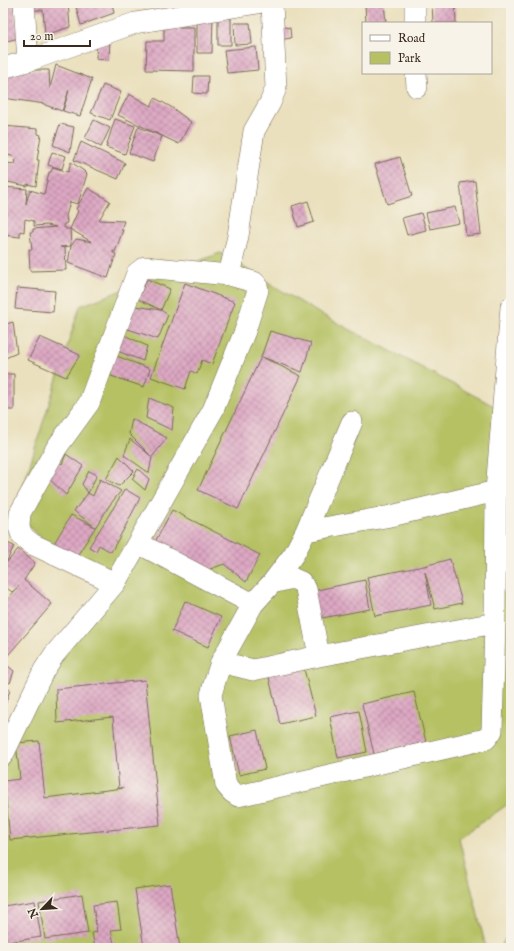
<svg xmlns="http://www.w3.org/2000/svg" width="514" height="951" font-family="'IM FELL English',serif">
  <defs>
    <pattern id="building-cross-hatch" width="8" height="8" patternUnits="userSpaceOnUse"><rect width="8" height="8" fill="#dda7c3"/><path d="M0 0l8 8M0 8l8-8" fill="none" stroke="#b4889e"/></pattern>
  </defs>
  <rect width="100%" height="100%" fill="#f7f3e8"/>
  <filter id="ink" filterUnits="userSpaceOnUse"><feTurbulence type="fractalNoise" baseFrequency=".025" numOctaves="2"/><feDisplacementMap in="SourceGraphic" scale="8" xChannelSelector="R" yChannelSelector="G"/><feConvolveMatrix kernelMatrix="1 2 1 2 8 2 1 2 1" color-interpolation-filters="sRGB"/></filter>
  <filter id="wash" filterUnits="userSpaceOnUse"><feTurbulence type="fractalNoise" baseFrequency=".012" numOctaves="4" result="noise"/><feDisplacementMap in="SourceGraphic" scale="16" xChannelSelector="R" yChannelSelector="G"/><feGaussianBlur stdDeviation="0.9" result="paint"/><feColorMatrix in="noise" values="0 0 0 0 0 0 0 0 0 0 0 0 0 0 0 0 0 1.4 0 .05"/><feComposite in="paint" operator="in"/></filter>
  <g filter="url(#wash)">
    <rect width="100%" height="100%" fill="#eae0bd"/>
    <!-- green -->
    <path fill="#b5c163" stroke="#787640" d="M220 253 317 312 511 415V802L459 838 486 948H3V743L106 589 74 573 15 511 80 306Z
      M511 928V948H500Z"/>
    <g id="blocks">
      <!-- building -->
      <path fill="url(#building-cross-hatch)" fill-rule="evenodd" d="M3 3H13L19 38 3 42Z
        M28 3H68L70 27 45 35 43 10H27Z
        M75 3H112L114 13 81 25Z
        M365 3H384L386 23H366Z
        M432 3H455L456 23H433Z
        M197 17H213L212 53H197Z
        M218 18H231V45H218Z
        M234 23H250L252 44 235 45Z
        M278 26 290 28 291 38 279 40Z
        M164 27H194V71L146 70 147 41H164Z
        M97 39 110 40 109 60 96 59Z
        M256 47 258 70 227 73 224 50Z
        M56 65 92 79 80 116 63 111 69 90 62 111 45 105V104L3 98V68L14 70H49L50 88Z
        M194 76H208L207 94 193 93Z
        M103 85 121 92 110 120 91 113Z
        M129 94 151 106 155 98 171 107 191 122 179 144 118 115Z
        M115 119 135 126 125 154 106 147Z
        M94 120 110 128 101 147 85 138Z
        M60 124 74 127 70 152 53 145Z
        M3 126 38 129V134L41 135 37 160H39L36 186 27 184V186L3 181 6 163 15 164 16 157 3 154Z
        M138 127 162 136 153 162 129 153Z
        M81 142 125 163 118 179 74 160Z
        M52 152 66 156 62 169 48 165Z
        M400 157 412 196 387 204 375 164Z
        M71 162 84 171 87 174 78 204 70 202 66 216 67 223 64 224 63 227H65L66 229H70L78 211 76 209 88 188 110 201 99 220 124 221 121 230H123L115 252 113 251V253L116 254 108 278 68 263 71 246 60 247 65 248 66 270 30 271 29 249 32 250 30 232H33V229L56 227 47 225 34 226V221L25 219 24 232 20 231V237L3 235V187L27 189 26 204 30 190 44 194 49 172H51L53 167 68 172ZM70 229 92 242 76 239 71 246Z
        M475 181 481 234 466 236 460 183Z
        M308 201 314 222 298 227 292 206Z
        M455 207 459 223 430 229 426 213Z
        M421 213 426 230 407 235 402 218Z
        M147 279 170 289 161 310 138 299Z
        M185 283 235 302 212 364 202 360 197 374 191 371 185 389 151 377Z
        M17 288 55 291 53 312 15 309Z
        M129 305 161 310 168 315 158 339 125 328Z
        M13 322 17 353 3 359V325Z
        M270 331 311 343 302 372 262 357 301 376 238 509 198 490 261 357Z
        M118 332 147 346 143 361 115 350Z
        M40 337 80 355 66 377 28 360Z
        M109 353 150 369 144 387 111 376Z
        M3 374H14V410H3Z
        M149 398 174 408 172 430 146 418Z
        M132 419 167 438 152 457 149 473 124 455 130 439 151 456 129 434Z
        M66 454 83 466 66 495 45 475 56 459 62 464Z
        M119 456 134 471 119 486 106 479Z
        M138 469 149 479 145 490 132 479Z
        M89 471 97 475 88 493 82 484Z
        M100 479 121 491 109 506 75 559 53 545 71 515 95 527 74 511 88 493 93 496Z
        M125 489 140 498 124 529 111 552 99 545 96 551 89 547Z
        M172 510 260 555 246 582 224 564 205 571 154 544Z
        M3 541 14 546 7 561 3 559Z
        M18 549 35 563 24 580 52 604 3 661V604L19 586 12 592 3 585V564L5 565Z
        M450 559 462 603 435 609 425 572 431 605 375 616 367 577 424 566Z
        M365 580 370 609 317 619 312 591Z
        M185 601 221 617 208 647 172 631Z
        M302 661 316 716 280 724 267 669Z
        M3 662 14 671 10 683 3 680Z
        M145 680 160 825 10 840 4 781 20 779 16 743 39 741 45 798 123 788V787L119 789 113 717 57 723 56 689Z
        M3 688 10 690 3 711Z
        M414 692 426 742 374 754 362 704Z
        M359 711 367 752 338 758 330 717Z
        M257 730 265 769 239 775 230 736Z
        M170 884 180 948H144L135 889Z
        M82 894 88 933 45 939 39 901Z
        M35 901 41 937 3 943V906Z
        M117 902 121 929 111 930 115 948H95L92 933 97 932 93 905Z"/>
    </g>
  </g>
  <g filter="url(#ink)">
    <use href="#blocks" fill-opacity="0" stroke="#786a56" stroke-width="1"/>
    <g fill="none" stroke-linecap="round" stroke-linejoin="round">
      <!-- street casing -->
      <g stroke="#786a56" stroke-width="22">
        <path id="street" d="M24 3 28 61
          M415 3V23
          M3 68 28 61 135 23 258 3
          M416 73 417 87
          M229 275 238 236 254 131 270 103 276 88 272 3
          M496 491 511 307
          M306 531 391 516 496 491 495 623
          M138 543 253 604
          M292 578 301 582 306 589 319 656 495 623 492 731 486 739 238 796 232 792 226 785 211 695 215 681 221 662 253 604 272 583Z
          M272 583 294 554 306 531 352 422
          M221 662 253 670 319 656
          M3 755 44 670 54 655 115 583 213 410 245 331 258 290 257 285 254 282 229 275 145 267 137 273 89 403 57 447 20 513 19 527 22 536 32 544 115 583"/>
      </g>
      <!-- street -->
      <use href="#street" stroke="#fff" stroke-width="21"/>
    </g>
  </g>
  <!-- margin -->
  <rect width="514" height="951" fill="none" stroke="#f7f3e8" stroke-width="16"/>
  <!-- legend -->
  <rect x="362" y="22" width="130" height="52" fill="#f7f3e8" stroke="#aca397"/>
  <rect x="370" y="35" width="20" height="6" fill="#ffffff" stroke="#aca397"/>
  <text x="398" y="42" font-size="12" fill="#3b2a1e">Road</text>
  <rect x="370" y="52" width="20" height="12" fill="#b5c163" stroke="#aca397"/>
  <text x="398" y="62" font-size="12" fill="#3b2a1e">Park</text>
  <!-- north arrow -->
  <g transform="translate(42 909) rotate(245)" stroke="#f7f3e8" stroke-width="3" paint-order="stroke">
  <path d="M0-3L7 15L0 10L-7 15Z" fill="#3b2a1e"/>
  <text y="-6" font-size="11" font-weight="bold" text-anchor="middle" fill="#3b2a1e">N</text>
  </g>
  <!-- scale -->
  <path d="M24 40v6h66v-6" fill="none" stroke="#3b2a1e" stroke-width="2"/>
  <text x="30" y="40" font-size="12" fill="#3b2a1e" stroke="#f7f3e8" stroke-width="3" paint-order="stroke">20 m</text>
</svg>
